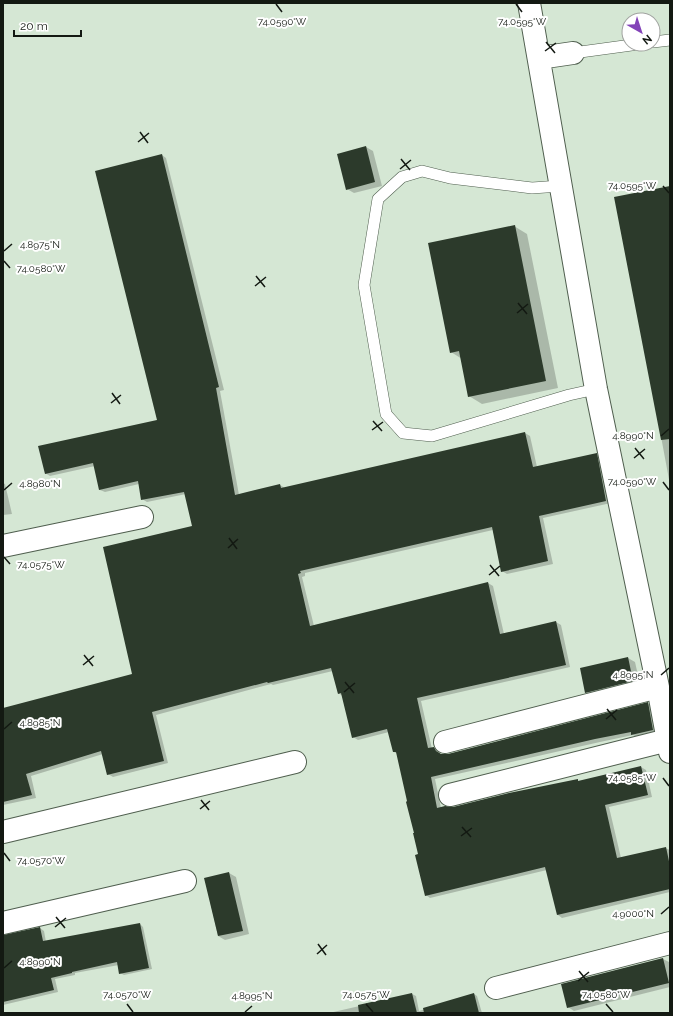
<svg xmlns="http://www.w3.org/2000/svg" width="673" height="1016" font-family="Raleway,sans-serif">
  <rect width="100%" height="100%" fill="#d5e7d4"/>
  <!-- shadow -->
  <path fill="#0003" d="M366 147 373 151 382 186 354 193 347 189Z
    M162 155 166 158 224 390 220 391 239 495 280 485 285 488 525 433 530 436 537 467 596 454 601 457 611 503 543 518 553 564 507 574 502 571 493 530 305 573V576L302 577 314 626 488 583 493 586 504 634 556 622 561 625 570 667 421 701 432 749 434 748 439 751 441 755H448L648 704 653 706 658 733 637 737 633 735 600 742 435 779 441 808H453L577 780 581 782 641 767 646 770 652 797 609 807 621 858 665 848 670 850V892L562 918 558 915 547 870 430 898 426 895 420 855 398 754 394 752 389 732 358 740 353 737 343 696 338 693 333 671 273 685 271 684 156 715 168 763 113 777 108 774 103 754 31 776 36 798 3 805V751L133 674 193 527 186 494 147 502 142 499 139 484 105 492 100 490 95 466 50 476 45 473 158 420Z
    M670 187V485L657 415Z
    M514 226 527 234 558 388 482 404 469 396 462 359 451 352Z
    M3 483 5 484 12 514 3 515Z
    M628 658 635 662 640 684 593 696 586 692Z
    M229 873 236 877 249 934 225 940 218 936 205 879Z
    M140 924 143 927 152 969 124 975 120 973 119 965 75 973V975L55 979 58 992 3 1005V936L40 928 44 931 46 942Z
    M663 959 669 962 670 987 574 1011 568 1007 562 985Z
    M412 994 416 996 419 1011 474 994 477 996 482 1013H329Z"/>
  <!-- building -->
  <path fill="#2c3a2b" d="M366 146 375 182 346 190 337 154Z
    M162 154 219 387 216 388 235 495 280 484 281 488 525 432 533 467 597 453 606 501 539 516 548 561 501 572 492 527 300 571 301 573 298 574 310 626 488 582 500 634 556 621 566 665 417 698 428 748 434 747 436 751 441 754H448L648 702 653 730 631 735V732L595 739 431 777 437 808 445 806 453 807 509 793 578 779V781L641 766 648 795 605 805 617 858 666 847 670 866V889L557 915 545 867 425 896 415 855 418 854 413 833H414L406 802 407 801 396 752H393L387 729 352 738 341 693 338 694 331 668 268 683 267 682 152 712 164 761 107 775 101 751 26 774 32 795 3 802V708L132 674 103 547 192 526 184 492 141 500 138 481 99 490 93 463 45 474 38 446 157 420 95 171Z
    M670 186V439L661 440 614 197Z
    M515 225 546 381 468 397 459 351 450 353 428 243Z
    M628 657 633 681 585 693 580 668Z
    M229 872 243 931 218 936 204 878Z
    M140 923 149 968 119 974 117 962 72 972V973L51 978 54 990 3 1002V935L40 927 43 941Z
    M663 958 669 983 567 1008 561 984Z
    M412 993 417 1013H359L358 1005Z
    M474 993 479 1013H424L423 1008Z"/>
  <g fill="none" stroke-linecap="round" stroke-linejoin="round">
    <!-- service casing -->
    <g stroke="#4f5e4e" stroke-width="12">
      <path id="service" d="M653 42 670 40
        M573 53 639 44
        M560 186 532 188 450 178 422 171 402 177 378 199 364 285 386 414 403 433 432 436 569 395 596 389"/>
    </g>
    <!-- minor casing -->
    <g stroke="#4f5e4e" stroke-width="24">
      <path id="minor" d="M529 3 596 389 658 687 670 752
        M539 58 573 53
        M3 546 142 517
        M445 742 658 687
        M450 795 668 740
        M3 832 295 762
        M3 923 185 881
        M496 988 670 943"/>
    </g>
    <!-- service -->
    <use href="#service" stroke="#fff" stroke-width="11"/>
    <!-- minor -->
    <use href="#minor" stroke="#fff" stroke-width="22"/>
  </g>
  <!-- ticks -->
  <path fill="none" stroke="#131912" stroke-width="1.5" d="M276 4 282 12M516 4 522 12M546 42 555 53M545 51 556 43M140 132 148 143M138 142 149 133M401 159 410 170M400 169 411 160M663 186 669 193M4 251 12 244M4 261 10 268M256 276 265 287M255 286 266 277M518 303 527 314M517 313 528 304M112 393 120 404M111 403 121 395M373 421 382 431M372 430 383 422M661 436 669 429M635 448 644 459M634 458 645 449M663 482 669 490M4 490 12 483M229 538 237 549M228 548 238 539M4 557 10 564M490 565 499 576M489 575 500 566M84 655 93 666M83 665 94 656M661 675 669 668M345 682 354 693M344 692 355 683M607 709 616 720M606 719 617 710M4 729 12 722M663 778 669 786M201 800 209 810M200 809 210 801M462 827 471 837M461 836 472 828M4 853 10 861M661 914 669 907M56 917 65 928M55 927 66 918M318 944 326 955M317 954 327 945M4 968 12 961M579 971 588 982M578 981 589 972M127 1004 133 1012M366 1004 373 1012M606 1004 613 1012M245 1012 252 1006"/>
  <g font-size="10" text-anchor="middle" fill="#131912" stroke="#fff" stroke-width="4" stroke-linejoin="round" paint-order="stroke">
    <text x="282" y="25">74.0590°W</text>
    <text x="522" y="25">74.0595°W</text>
    <text x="632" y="189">74.0595°W</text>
    <text x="40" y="248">4.8975°N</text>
    <text x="41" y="272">74.0580°W</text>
    <text x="633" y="439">4.8990°N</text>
    <text x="632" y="485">74.0590°W</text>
    <text x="40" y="487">4.8980°N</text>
    <text x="41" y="568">74.0575°W</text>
    <text x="633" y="678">4.8995°N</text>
    <text x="40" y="726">4.8985°N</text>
    <text x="632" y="781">74.0585°W</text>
    <text x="41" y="864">74.0570°W</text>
    <text x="633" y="917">4.9000°N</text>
    <text x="40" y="965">4.8990°N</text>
    <text x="127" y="998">74.0570°W</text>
    <text x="366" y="998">74.0575°W</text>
    <text x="606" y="998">74.0580°W</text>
    <text x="252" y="999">4.8995°N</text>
  </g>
  <!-- border -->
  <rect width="673" height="1016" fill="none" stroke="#131912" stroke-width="8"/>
  <!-- north arrow -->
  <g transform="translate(641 32) rotate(141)"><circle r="19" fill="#ffffff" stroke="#a1a3a0"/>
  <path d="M0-3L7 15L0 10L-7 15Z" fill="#8343b8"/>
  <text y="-6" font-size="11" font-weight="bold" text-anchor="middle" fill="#131912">N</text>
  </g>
  <!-- scale -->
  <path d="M14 30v6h67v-6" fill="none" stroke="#131912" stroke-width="2"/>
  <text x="20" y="30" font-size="12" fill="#131912" stroke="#ffffff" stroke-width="3" paint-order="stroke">20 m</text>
</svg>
